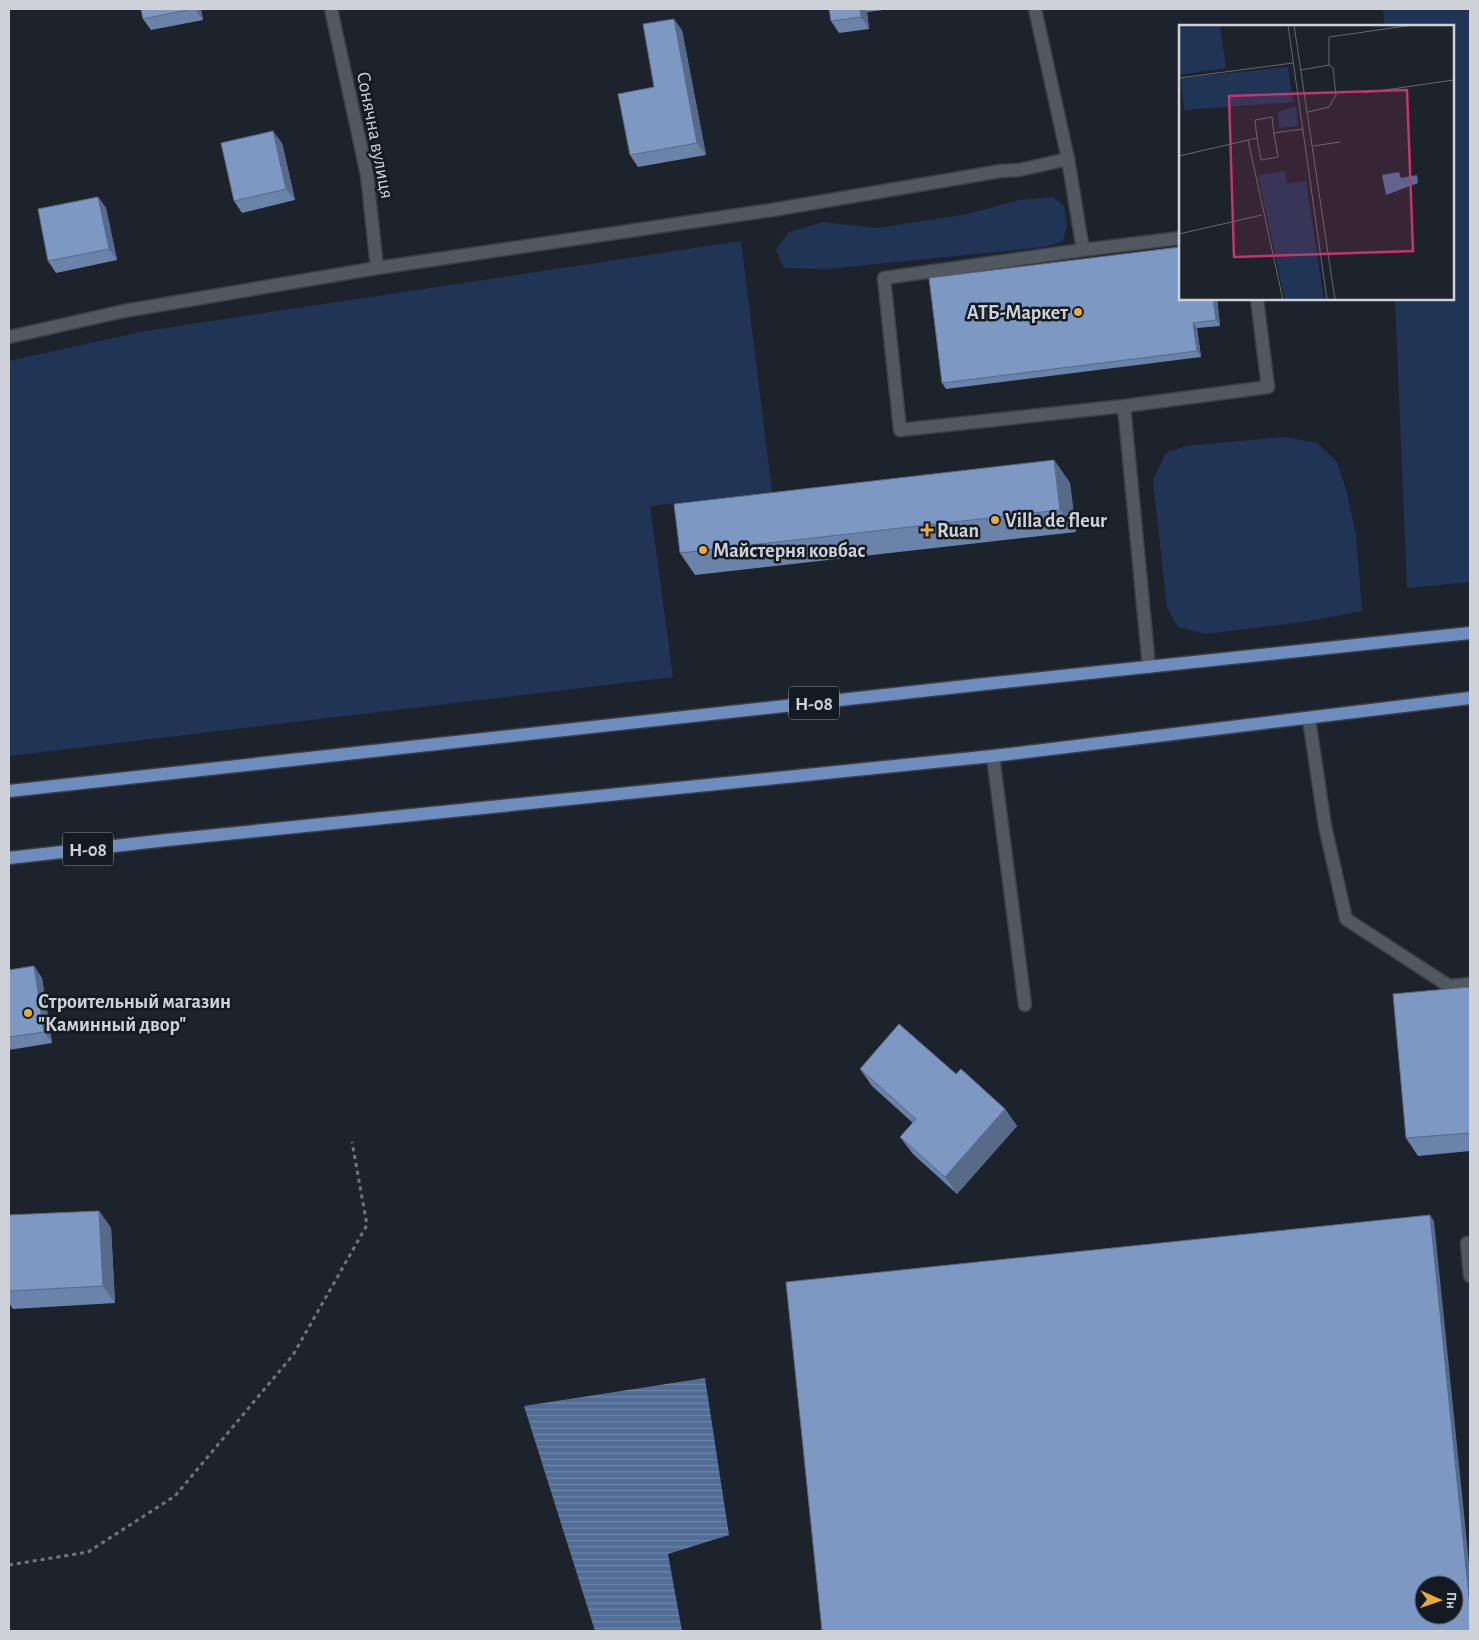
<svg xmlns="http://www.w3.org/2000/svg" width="1479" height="1640" font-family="'Alegreya Sans',sans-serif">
  <defs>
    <pattern id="water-rules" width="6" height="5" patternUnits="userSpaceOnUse" patternTransform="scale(1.25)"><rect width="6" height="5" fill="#516c95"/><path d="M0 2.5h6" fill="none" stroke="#7187a8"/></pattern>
  </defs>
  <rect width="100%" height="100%" fill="#1d232c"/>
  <!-- green -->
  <path fill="#203556" d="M1383 9H1470V582L1407 588 1395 299H1453V26H1384Z
    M1053 197 1064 206 1067 226 1063 241 1044 247 827 269 784 268 776 250 789 232 823 222 878 228 968 214 1019 200Z
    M741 241 772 492 650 506 673 677 9 756V361L145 331Z
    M1284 437 1317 443 1337 462 1346 490 1356 535 1362 611 1303 622 1205 634 1178 627 1167 608 1153 480 1166 453 1185 446Z"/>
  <!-- water -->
  <path fill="url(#water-rules)" d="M705 1378 729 1535 668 1554 682 1631H595L524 1406Z"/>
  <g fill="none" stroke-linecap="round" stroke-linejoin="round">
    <!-- service casing -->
    <g stroke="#3b3f47" stroke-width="15">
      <path id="service" d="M1068 159 1083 250 884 278 900 430 1124 406 1149 667
        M1083 250 1180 238
        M1124 406 1268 387 1257 299
        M1309 719 1325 826 1346 919 1449 986 1470 984
        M993 756 1025 1005
        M1467 1243 1470 1276"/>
    </g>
    <!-- minor casing -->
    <g stroke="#3b3f47" stroke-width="15">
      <path id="minor" d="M331 9 367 175 377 268
        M9 337 124 311 377 268 772 210 1001 171 1019 170 1068 159 1035 9"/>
    </g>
    <!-- primary casing -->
    <g stroke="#3b3f47" stroke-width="15">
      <path id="primary" d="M9 791 985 684 1470 633
        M9 858 167 840 993 756 1470 698"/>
    </g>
    <!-- path -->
    <path stroke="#70757c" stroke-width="3" stroke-dasharray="4 4" stroke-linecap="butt" d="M9 1565 88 1552 175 1496 293 1355 367 1225 352 1142"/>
    <!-- service -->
    <use href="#service" stroke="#515862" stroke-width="12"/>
    <!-- minor -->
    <use href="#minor" stroke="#515862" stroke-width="12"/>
    <!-- primary -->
    <use href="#primary" stroke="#6e8dbe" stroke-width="12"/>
  </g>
  <!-- wall -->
  <path fill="#6b83a8" d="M141 9H201L203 20 151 30 143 19Z
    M829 9H891L867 12 869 29 839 33 831 21Z
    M682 30 706 155 638 167 630 155 654 87Z
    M282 143 295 200 242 213 234 201Z
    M98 197 106 208 117 260 56 273 48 261Z
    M1217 299 1220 326 1197 328 1201 357 946 389 942 383Z
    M1054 460 1070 483 1076 532 695 575 680 553Z
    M34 966 42 978 52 1043 9 1050V970Z
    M1470 987V1151L1418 1156 1406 1138Z
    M860 1069 956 1074 1005 1109 1017 1126 957 1194 913 1154 900 1137 913 1123 872 1086Z
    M99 1211 111 1228 115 1303 13 1309 9 1303V1215Z"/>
  <!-- shaded-wall -->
  <path fill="#576a88" d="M195 9H201L203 20Z
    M860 9H865L867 12 869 29 861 17Z
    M674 19 682 30 706 155 697 143Z
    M273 131 282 143 295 200 286 189Z
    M98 197 106 208 117 260 109 249Z
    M1213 299H1217L1220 326 1216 320Z
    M1193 323 1197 328 1201 357 1197 351Z
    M1054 460 1070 483 1076 532 1060 510Z
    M34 966 42 978 52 1043 44 1032Z
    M1005 1109 1017 1126 957 1194 945 1177Z
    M99 1211 111 1228 115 1303 103 1286Z
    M1430 1215 1434 1221 1470 1572V1607Z"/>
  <!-- building -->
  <path fill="#7c98c3" stroke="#576a88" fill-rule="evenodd" d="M141 9H192L143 19Z
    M829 9H860L861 17 831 21Z
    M674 19 697 143 630 155 618 94 654 87 643 24Z
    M273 131 286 189 234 201 221 143Z
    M98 197 109 249 48 261 38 209Z
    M1180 247V299H1213L1216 320 1193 323 1197 351 942 383 929 278Z
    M1054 460 1060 510 680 553 674 504Z
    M34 966 44 1032 9 1037V970Z
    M1470 987V1133L1406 1138 1393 994Z
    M899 1024 956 1074 961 1069 1005 1109 945 1177 900 1137 916 1119 860 1069Z
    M99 1211 103 1286 9 1291V1215Z
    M1430 1215 1470 1607V1631H822L786 1282ZM1424 1585H1454V1615H1424Z"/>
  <!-- markers -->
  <g fill="#e8ab37" stroke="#141a22" stroke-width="2">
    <circle cx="1078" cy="312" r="5"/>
    <circle cx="995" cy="520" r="5"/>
    <path d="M924.5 522.5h5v5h5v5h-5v5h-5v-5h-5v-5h5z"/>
    <circle cx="703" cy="550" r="5"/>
    <circle cx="28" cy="1013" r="5"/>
  </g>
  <g text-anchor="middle" stroke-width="5" stroke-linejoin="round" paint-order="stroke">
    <!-- shield labels -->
    <g fill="#141a22" stroke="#969ba1" stroke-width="1">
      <rect x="789" y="686.5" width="50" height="33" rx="4"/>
      <rect x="63" y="832.5" width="50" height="33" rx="4"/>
    </g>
    <g font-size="19" font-weight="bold" fill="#ced2d8">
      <text x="814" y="710">Н-08</text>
      <text x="88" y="856">Н-08</text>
    </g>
    <!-- street labels -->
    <g font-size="20" fill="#ced2d8" stroke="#141a22">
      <text transform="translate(376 135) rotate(79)" y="7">Сонячна вулиця</text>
    </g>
    <!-- poi labels -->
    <g font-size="20" font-weight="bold" fill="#ced2d8" stroke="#141a22" text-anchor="start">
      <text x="1068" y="319" text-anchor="end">АТБ-Маркет</text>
      <text x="1005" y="527">Villa de fleur</text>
      <text x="937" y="537">Ruan</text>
      <text x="713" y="557">Майстерня ковбас</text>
      <text x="38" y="1008">Строительный магазин<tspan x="38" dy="23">"Каминный двор"</tspan></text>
    </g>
  </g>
  <!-- overview -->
  <g transform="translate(1179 25)">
    <rect width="275" height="275" fill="#1d232c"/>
    <path d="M0 0H41L47 43 0 50ZM109 42 114 77 5 85 2 53ZM117 81 119 101 100 103 99 87ZM106 146 108 159 127 156 145 275H106L79 150Z" fill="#203556"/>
    <path d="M220 147 222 153 238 150 239 158 207 170 203 150Z" fill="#516c95"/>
    <path fill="none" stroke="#646971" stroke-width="1" d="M109 0 148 275M115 0 156 275M150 40V12L234 0M122 45 150 40 154 43 157 70 150 82 129 87M0 53 114 38M185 68 275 55M78 113 76 95 93 92 95 108M69 115 104 275M134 121 161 117M0 131 78 113 82 135 99 132 95 108 124 104M0 209 83 190"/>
    <path fill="#c4346e" fill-opacity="0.15" stroke="#c4346e" stroke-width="2.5" d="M228 65 234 226 55 232 50 71Z"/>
    <rect width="275" height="275" fill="none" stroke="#ced2d8" stroke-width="2.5"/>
  </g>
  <!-- border -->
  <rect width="1479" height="1640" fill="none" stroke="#ced2d8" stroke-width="20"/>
  <!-- north arrow -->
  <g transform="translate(1439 1600) rotate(92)"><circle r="24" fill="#141a22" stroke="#5e646b"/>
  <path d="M0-4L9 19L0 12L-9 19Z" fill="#e8ab37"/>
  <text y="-8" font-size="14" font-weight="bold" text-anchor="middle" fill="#ced2d8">Пн</text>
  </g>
</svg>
